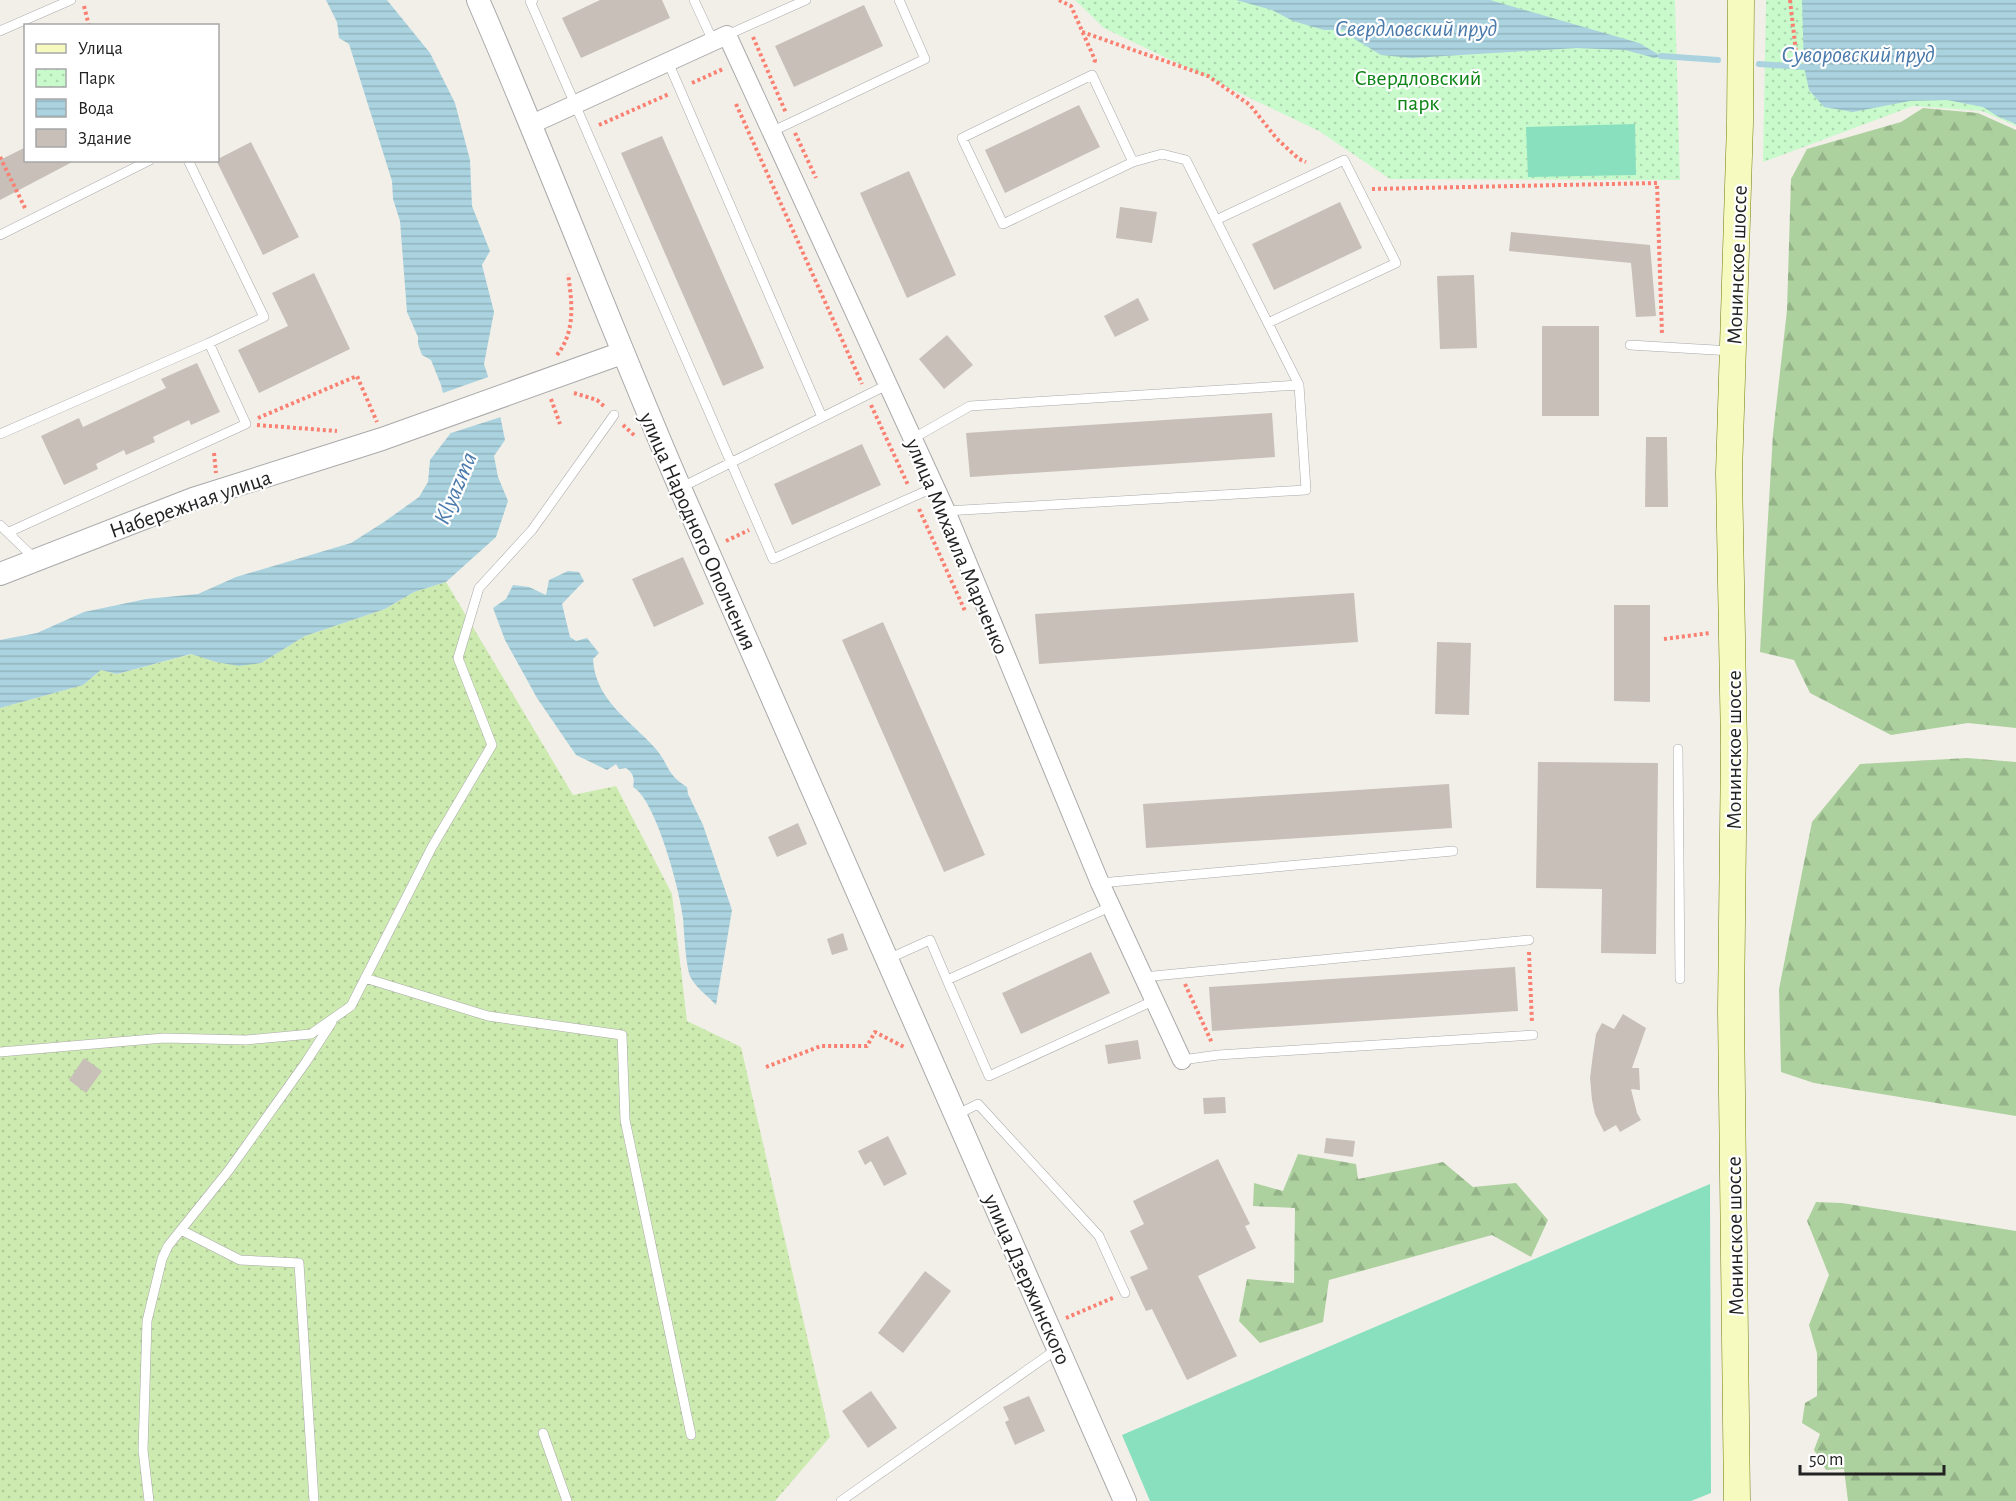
<svg xmlns="http://www.w3.org/2000/svg" width="2016" height="1501" font-family="'Alegreya Sans',sans-serif">
  <defs>
    <pattern id="grass-dots" width="8" height="8" patternUnits="userSpaceOnUse" patternTransform="scale(1.5)"><rect width="8" height="8" fill="#cdebb0"/><path d="M2 2h.1M6 6h.1" fill="none" stroke="#b0c997" stroke-width="1.8" stroke-linecap="round"/></pattern>
    <pattern id="forest-firs" width="22" height="20" patternUnits="userSpaceOnUse" patternTransform="scale(1.5)"><rect width="22" height="20" fill="#add19e"/><path d="M5 1l3.5 6h-7zM16 11l3.5 6h-7z" fill="#95b388"/></pattern>
    <pattern id="park-dots" width="8" height="8" patternUnits="userSpaceOnUse" patternTransform="scale(1.5)"><rect width="8" height="8" fill="#c8facc"/><path d="M2 2h.1M6 6h.1" fill="none" stroke="#acd6af" stroke-width="1.8" stroke-linecap="round"/></pattern>
    <pattern id="water-rules" width="6" height="5" patternUnits="userSpaceOnUse" patternTransform="scale(1.5)"><rect width="6" height="5" fill="#aad3df"/><path d="M0 2.5h6" fill="none" stroke="#92b5bf"/></pattern>
  </defs>
  <rect width="100%" height="100%" fill="#f2efe9"/>
  <!-- grass -->
  <path fill="url(#grass-dots)" d="M446 582 573 795 616 786 672 894 687 1021 741 1047 830 1437 775 1501H0V708L83 685 101 670 117 674 192 654 216 662 261 663 305 636 385 609 414 592Z"/>
  <!-- forest -->
  <path fill="url(#forest-firs)" d="M1923 108 1978 113 2016 130V728L1968 723 1891 735 1810 693 1794 660 1760 652 1773 434 1787 310 1791 179 1807 149 1901 122Z
    M1967 758 2016 762V1116L1814 1083 1781 1072 1779 989 1812 822 1860 764Z
    M1298 1154 1356 1164 1358 1179 1443 1162 1473 1187 1516 1183 1548 1220 1531 1257 1492 1235 1329 1280 1323 1322 1260 1343 1239 1321 1247 1279 1294 1283 1295 1208 1253 1206 1254 1183 1283 1191Z
    M1816 1202 1842 1203 2016 1231V1501H1848L1844 1469 1826 1470 1814 1450 1820 1434 1802 1423 1805 1403 1817 1396V1353L1809 1325 1829 1275 1807 1221Z"/>
  <!-- park -->
  <path fill="url(#park-dots)" d="M1075 0H1675L1680 180 1390 179 1319 131 1104 28Z
    M1766 0H2016V126L1982 111 1913 106 1763 162Z"/>
  <!-- pitch -->
  <path fill="#88e0be" d="M1635 124 1636 175 1528 177 1526 127Z
    M1710 1184 1711 1493 1691 1501H1150L1122 1435Z"/>
  <!-- water -->
  <path fill="url(#water-rules)" d="M326 0H387L430 53 455 103 470 160 472 206 490 251 482 265 494 312 484 364 499 410 505 440 494 456 498 477 508 501 496 537 446 582 414 592 385 609 305 636 261 663 239 666 216 662 191 654 117 674 101 670 83 685 0 708V640L37 633 84 612 146 599 198 594 236 577 351 543 384 522 419 497 428 482 430 460 450 434V421L441 385 431 360 422 355 418 344V337L407 312 400 221 393 199 392 181 349 44 339 38 337 22Z
    M1236 0H1490L1639 43 1661 56 1655 58 1625 50 1577 48 1412 58 1381 55 1353 38 1344 30H1324L1293 21 1272 10Z
    M1802 0H2016V124L1997 116 1983 107 1947 100 1910 101 1853 112 1824 107 1809 90 1804 67Z
    M568 571 579 572 584 581 562 604 570 637 576 641 587 638 599 653 593 659C595 700 630 720 655 748 670 765 665 773 687 787L688 794 703 825 732 910 716 1005C709 997 696 988 691 978 686 970 684 931 683 918 680 891 656 800 633 787 635 778 633 773 626 768L619 769 616 764 607 770 576 755 537 698 505 640 493 608 506 599 513 585 529 587 546 595 549 580Z"/>
  <!-- pier -->
  <path fill="#f2efe9" d="M491 376 504 416 445 435 447 433V421L440 394Z"/>
  <g fill="none" stroke-linecap="round" stroke-linejoin="round">
    <!-- stream -->
    <path stroke="#aad3df" stroke-width="6" d="M1661 56 1718 60
      M1759 64 1804 67"/>
  </g>
  <!-- building -->
  <path fill="#c7bfb8" d="M600 0H662L670 18 581 58 562 18Z
    M864 5 883 46 794 87 775 46Z
    M1079 105 1100 147 1005 193 985 150Z
    M662 136 764 368 723 386 621 153Z
    M251 142 299 237 263 255 216 160Z
    M26 147V160H76L0 200V160Z
    M909 171 956 275 907 298 860 193Z
    M1340 202 1362 248 1274 290 1252 244Z
    M1120 207 1157 212 1152 243 1116 238Z
    M1511 232 1650 245 1656 316 1636 317 1631 263 1509 251Z
    M314 273 350 349 259 393 238 350 288 326 272 293Z
    M1474 275 1477 348 1440 349 1437 276Z
    M1138 298 1149 320 1115 337 1104 316Z
    M1542 326H1599V416H1542Z
    M947 335 973 365 944 389 919 359Z
    M197 363 220 412 191 425 189 420 153 437 155 442 126 455 124 450 96 464 98 469 64 485 41 436 79 418 83 427 166 388 161 379Z
    M1272 413 1275 457 970 477 966 433Z
    M1646 437H1667L1668 507H1645Z
    M862 444 881 485 792 525 774 484Z
    M683 557 704 604 654 627 632 579Z
    M1354 593 1358 642 1039 664 1035 614Z
    M1614 605H1650V702L1614 701Z
    M883 622 985 855 944 872 842 640Z
    M1437 642 1471 643 1469 715 1435 714Z
    M1538 762 1658 763 1656 954 1601 953 1602 889 1536 888Z
    M1449 784 1452 828 1146 848 1143 804Z
    M798 823 807 844 777 857 768 837Z
    M843 933 848 950 832 955 827 939Z
    M1091 952 1110 993 1021 1034 1002 993Z
    M1515 967 1518 1011 1212 1031 1209 987Z
    M1623 1014 1646 1028 1632 1068H1639L1640 1090 1631 1089 1637 1113 1641 1120 1620 1132 1616 1125 1604 1132 1595 1114 1592 1100 1590 1078 1593 1054 1596 1034 1602 1023 1614 1029Z
    M1138 1040 1141 1059 1108 1064 1105 1045Z
    M84 1058 102 1071 86 1093 69 1080Z
    M1225 1097 1226 1113 1204 1114 1203 1098Z
    M888 1136 907 1174 884 1186 871 1161 865 1165 858 1151Z
    M1326 1138 1355 1141 1353 1157 1324 1153Z
    M1218 1159 1250 1224 1245 1226 1256 1248 1198 1276 1237 1356 1187 1380 1152 1309 1146 1311 1130 1277 1148 1269 1130 1231 1144 1224 1133 1201Z
    M925 1271 951 1291 903 1353 878 1333Z
    M871 1391 897 1428 868 1448 842 1411Z
    M1029 1396 1045 1431 1015 1445 1005 1422 1009 1420 1003 1407Z"/>
  <g fill="none" stroke-linecap="round" stroke-linejoin="round">
    <!-- service casing -->
    <g stroke="#a9a9a9" stroke-width="10">
      <path id="service" d="M533 0 530 1 773 559 935 487
        M694 0 713 41
        M0 31 71 0
        M727 35 806 0
        M668 62 822 417
        M771 132 925 59 899 0
        M1216 220 1344 160 1396 263 1268 323
        M0 235 150 160
        M1630 345 1732 351
        M0 434 209 343
        M912 439 970 406 1299 385
        M680 488 887 385
        M946 511 1306 490 1299 385 1186 160 1162 154 1133 162 1003 224 962 138 1092 75 1133 162
        M0 525 35 559
        M9 532 246 424 209 343 264 317 188 160
        M1678 749 1680 979
        M1100 883 1453 851
        M1112 906 947 980 989 1076 1153 1001
        M888 959 930 940 947 980
        M1143 977 1529 940
        M365 978 488 1016 622 1035 625 1120 691 1435
        M0 1052 164 1038 246 1040 311 1034 351 1006 432 847 492 745 458 658 479 588 532 530 614 415
        M1182 1060 1218 1055 1533 1035
        M956 1115 978 1104 1099 1236 1125 1293
        M181 1230 240 1260 299 1263 314 1501
        M543 1433 567 1501
        M149 1501 143 1450 147 1321 162 1259 168 1246 229 1170 306 1062 332 1022
        M841 1501 1057 1349"/>
    </g>
    <!-- minor casing -->
    <g stroke="#a9a9a9" stroke-width="20">
      <path id="minor" d="M532 124 727 35 946 511 1100 883 1182 1060"/>
    </g>
    <!-- tertiary casing -->
    <g stroke="#a9a9a9" stroke-width="24">
      <path id="tertiary" d="M478 0C548 161 610 326 680 488L1125 1501
        M0 574 193 499 382 439 622 353"/>
    </g>
    <!-- secondary casing -->
    <g stroke="#707d05" stroke-width="27">
      <path id="secondary" d="M1737 1501 1731 1011 1734 746 1729 473 1740 123 1741 0"/>
    </g>
    <!-- path -->
    <path stroke="#fa8072" stroke-width="4" stroke-dasharray="3 3" stroke-linecap="butt" d="M1059 0 1071 6 1095 60 1094 64
      M1790 0 1796 52
      M84 6 89 26
      M1082 32 1208 76 1250 105 1277 139 1299 159 1306 162
      M753 37 786 113
      M692 83 723 69
      M736 104 862 384
      M599 125 669 94
      M795 133 816 178
      M0 157 25 208
      M1372 189 1657 183 1662 334
      M557 355C576 331 572 302 568 274
      M574 393 597 400 605 407
      M551 399 560 424
      M871 405 908 485
      M258 418 357 376 377 422
      M257 425 337 431
      M623 425 635 436
      M214 453 216 473
      M919 509 965 611
      M726 541 749 530
      M1664 639 1710 633
      M1529 952 1532 1023
      M1185 984 1212 1043
      M766 1067 821 1046H867L875 1032 904 1047
      M1066 1318 1115 1297"/>
    <!-- service -->
    <use href="#service" stroke="#fff" stroke-width="9"/>
    <!-- minor -->
    <use href="#minor" stroke="#fff" stroke-width="18"/>
    <!-- tertiary -->
    <use href="#tertiary" stroke="#fff" stroke-width="22"/>
    <!-- secondary -->
    <use href="#secondary" stroke="#f7fabf" stroke-width="26"/>
  </g>
  <g text-anchor="middle" stroke-width="4.5" stroke-linejoin="round" paint-order="stroke">
    <!-- park labels -->
    <g font-size="22" fill="#0c8416" stroke="#fff">
      <text x="1418" y="85">Свердловский<tspan x="1418" dy="25">парк</tspan></text>
    </g>
    <!-- street labels -->
    <g font-size="22" fill="#222" stroke="#fff">
      <text transform="translate(1736 265) rotate(-88)" y="8">Монинское шоссе</text>
      <text transform="translate(190 503) rotate(-19)" y="8">Набережная улица</text>
      <text transform="translate(699 531) rotate(66)" y="8">улица Народного Ополчения</text>
      <text transform="translate(958 546) rotate(67)" y="8">улица Михаила Марченко</text>
      <text transform="translate(1733 750) rotate(-90)" y="8">Монинское шоссе</text>
      <text transform="translate(1734 1236) rotate(-91)" y="8">Монинское шоссе</text>
      <text transform="translate(1028 1279) rotate(66)" y="8">улица Дзержинского</text>
    </g>
    <!-- water labels -->
    <g font-size="24" font-style="italic" fill="#4a7aab" stroke="#fff">
      <text x="1416" y="36">Свердловский пруд</text>
      <text x="1858" y="62">Суворовский пруд</text>
      <text transform="translate(455 488) rotate(-67)" y="8">Klyazma</text>
    </g>
  </g>
  <!-- legend -->
  <rect x="24" y="24" width="195" height="138" fill="#ffffff" stroke="#a7a7a7" stroke-width="1.5"/>
  <rect x="36" y="44" width="30" height="9" fill="#f7fabf" stroke="#a7a7a7" stroke-width="1.5"/>
  <text x="78" y="54" font-size="18" fill="#222222">Улица</text>
  <rect x="36" y="69" width="30" height="18" fill="url(#park-dots)" stroke="#a7a7a7" stroke-width="1.5"/>
  <text x="78" y="84" font-size="18" fill="#222222">Парк</text>
  <rect x="36" y="99" width="30" height="18" fill="url(#water-rules)" stroke="#a7a7a7" stroke-width="1.5"/>
  <text x="78" y="114" font-size="18" fill="#222222">Вода</text>
  <rect x="36" y="129" width="30" height="18" fill="#c7bfb8" stroke="#a7a7a7" stroke-width="1.5"/>
  <text x="78" y="144" font-size="18" fill="#222222">Здание</text>
  <!-- scale -->
  <path d="M1800 1465v9h144v-9" fill="none" stroke="#222222" stroke-width="3"/>
  <text x="1809" y="1465" font-size="18" fill="#222222" stroke="#ffffff" stroke-width="4.5" paint-order="stroke">50 m</text>
</svg>
